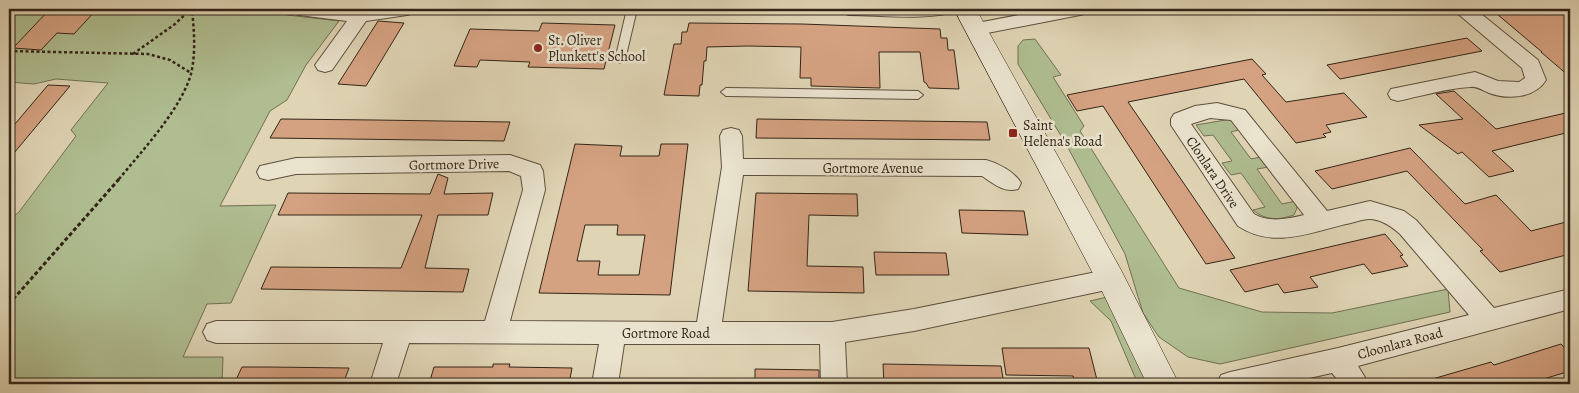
<svg xmlns="http://www.w3.org/2000/svg" width="1579" height="393" font-family="Alegreya,serif">
  <rect width="100%" height="100%" fill="#dfd4b4"/>
  <filter id="stains"><feTurbulence type="fractalNoise" baseFrequency=".004" numOctaves="4"/><feColorMatrix values="0 0 0 0 .2 0 0 0 0 .09 0 0 0 0 .02 0 0 0 .5 -.17"/></filter>
  <radialGradient id="worn" r=".72"><stop offset=".6" stop-color="#630" stop-opacity="0"/><stop offset="1" stop-color="#630" stop-opacity=".3"/></radialGradient>
  <!-- green -->
  <path fill="#afbd90" stroke="#717054" d="M9 9H285L287 15 339 21 306 65 287 100 270 111 220 206 276 205 231 303 207 304 183 357H223L222 384H9V220L19 212 76 136 71 130 108 83 56 79 34 84 9 82Z
    M1035 39 1061 75 1053 77 1084 126 1080 131 1179 288 1262 312 1332 313 1448 289 1450 312 1220 364 1188 357 1159 337 1143 313 1125 254 1066 144 1018 64V46L1023 40Z
    M1231 119 1239 130 1231 132 1251 159 1261 157 1269 167 1257 169 1282 204 1296 201 1297 208 1294 215C1278 220 1266 221 1253 210L1265 207 1241 173 1231 175 1222 163 1232 161 1213 135 1204 136 1196 125Z
    M1107 297 1152 384H1138L1111 321 1090 301Z"/>
  <!-- building -->
  <path fill="#d5a281" stroke="#332418" fill-rule="evenodd" d="M50 9H97L74 34 57 33 41 50 13 48Z
    M1491 9H1570V77L1541 52H1542Z
    M378 21 404 23 366 86 338 84Z
    M542 23 615 25 604 69 528 67 530 62 480 60 477 67 454 66 470 29 539 31Z
    M689 23 802 24 940 29 941 38H947L948 50H954L959 89 929 88 926 83 924 82 920 52H879L880 88 811 86V78H800L801 47 747 46 707 47 706 61H704L702 85H700L699 96 664 95 674 44H681L682 32H687Z
    M1467 38 1482 51 1340 79 1327 65Z
    M1252 59 1266 74 1262 75 1286 102 1344 93 1367 117 1326 125 1331 132 1323 134 1326 137 1296 143 1244 79 1128 102 1235 258 1206 264 1103 106 1077 111 1067 95Z
    M48 85 70 86 9 159V131Z
    M1454 91 1496 129 1570 112V132L1492 151 1514 171 1489 177 1462 152 1458 154 1419 125 1463 119 1436 94Z
    M281 119 375 120 510 122 504 141 270 138Z
    M757 119 987 122 990 140 756 138Z
    M575 144 622 146 620 156H659L661 144H688L670 295 539 293ZM585 225H618L617 235H645L639 275H598L600 261H577Z
    M1410 148 1465 204 1496 195 1531 231 1570 221V254L1500 272 1480 251 1483 250 1407 171 1332 189 1315 171Z
    M438 174 448 178 444 194 493 193 488 215H438L425 268 469 269 463 292 261 289 271 267 401 268 422 215H278L288 193 430 194Z
    M756 193 857 194 858 216 809 215 807 266 863 267 864 293 748 291Z
    M959 210 1024 211 1028 235 962 233Z
    M1385 234 1403 255 1400 256 1408 266 1372 274 1364 264 1310 277 1318 287 1284 293 1278 284 1245 292 1230 270Z
    M874 252 946 253 949 275H876Z
    M1561 344 1570 354V371L1527 384H1430L1429 380 1491 362 1494 365Z
    M1002 348H1089L1097 380H1074L1073 376 1006 375Z
    M493 364H510L509 367 572 368 569 384H429L434 367H493Z
    M883 364 1001 366 1004 384H884Z
    M242 367H269L349 368 343 384H234Z
    M755 369 819 370V384H755Z"/>
  <g fill="none" stroke-linecap="round" stroke-linejoin="round">
    <!-- lane casing -->
    <g stroke="#5e503f" stroke-width="2">
      <path id="lane" d="M627 9H637L625 60 620 63 615 60Z
        M726 88 918 91 923 95 918 99 726 96 721 92Z"/>
    </g>
    <!-- street casing -->
    <g stroke="#5e503f" stroke-width="2">
      <path id="street" d="M290 9H416L414 13 407 15 366 21 332 70 325 72 318 70 315 65 347 21 299 15 292 13Z
        M840 9H952L950 13C922 20 878 15 849 15L842 13Z
        M1050 9H1089L1087 13 1080 15 977 35 970 33 968 29 970 25 977 23Z
        M1455 9H1475L1538 60 1546 80C1535 98 1508 100 1489 93 1484 91 1477 86 1471 87 1447 88 1422 96 1398 101L1391 99 1388 94 1391 89 1475 72 1498 81 1519 82 1525 78 1522 68 1457 13Z
        M1217 103 1245 110 1327 211 1370 201 1404 211 1416 220 1494 308 1570 289V309L1358 366 1369 384H1341L1332 373 1282 384H1217L1221 375 1230 372 1338 348 1469 315 1400 234C1391 226 1381 219 1369 219 1362 219 1353 223 1346 224 1309 233 1273 249 1238 226L1171 125V119L1174 114 1195 106ZM1210 118 1231 120 1304 215C1287 219 1270 223 1254 214L1191 124Z
        M731 128 739 130 742 136 743 159 986 160C998 163 1015 172 1021 183L1018 189C1004 193 994 184 982 176L743 175 722 322H832L914 309 1111 269 1120 272 1123 279 1120 286 1111 289 914 331 845 342 847 384H821L820 344H624L618 384H592L599 344 409 343 396 384H370L383 343H216L207 340 203 332 207 324 216 321H485L523 190 521 176 509 171 296 174 268 180 260 178 257 172 260 166 296 158 510 155 540 165 543 171 545 190 510 321 697 322 722 167 720 136 723 130Z"/>
    </g>
    <!-- secondary casing -->
    <g stroke="#332418" stroke-width="1">
      <path id="secondary" d="M954 9H976L1121 270 1179 384H1147L1099 285Z"/>
    </g>
    <!-- path-far1 -->
    <path stroke="#332418" stroke-width="2.5" stroke-dasharray="3 2.5" stroke-linecap="butt" d="M9 51 148 54 170 60 191 73
      M133 54 175 24 191 9
      M119 179C142 151 181 109 191 74 196 53 194 30 192 9"/>
    <!-- path -->
    <path stroke="#332418" stroke-width="3" stroke-dasharray="4 2.5" stroke-linecap="butt" d="M9 304 120 178"/>
    <!-- lane -->
    <use href="#lane" fill="#eae3ce" fill-rule="evenodd"/>
    <!-- street -->
    <use href="#street" fill="#eae3ce" fill-rule="evenodd"/>
    <!-- secondary -->
    <use href="#secondary" fill="#eae3ce" fill-rule="evenodd"/>
  </g>
  <!-- markers -->
  <g fill="#8f2418" stroke="#eae3ce" stroke-width="2">
    <circle cx="538" cy="48" r="5"/>
    <rect x="1008" y="128" width="10" height="10" rx="2.5"/>
  </g>
  <g text-anchor="middle" stroke-width="5" stroke-linejoin="round" paint-order="stroke">
    <!-- poi labels -->
    <g font-size="14" fill="#332418" stroke="#eae3ce" text-anchor="start">
      <text x="548" y="45">St. Oliver<tspan x="548" dy="16">Plunkett's School</tspan></text>
      <text x="1023" y="130">Saint<tspan x="1023" dy="16">Helena's Road</tspan></text>
    </g>
    <!-- street labels -->
    <g font-size="14" fill="#332418" stroke="#eae3ce">
      <text transform="translate(454 164) rotate(-1)" y="5">Gortmore Drive</text>
      <text x="873" y="173">Gortmore Avenue</text>
      <text transform="translate(1213 172) rotate(56)" y="5">Clonlara Drive</text>
      <text x="666" y="338">Gortmore Road</text>
      <text transform="translate(1400 343) rotate(-15)" y="5">Cloonlara Road</text>
    </g>
  </g>
  <!-- margin -->
  <rect width="1579" height="393" fill="none" stroke="#dfd4b4" stroke-width="30"/>
  <rect x="10" y="10" width="1559" height="373" fill="none" stroke="#332418" stroke-width="2.5"/>
  <rect x="15" y="15" width="1549" height="363" fill="none" stroke="#332418"/>
  <rect width="100%" height="100%" filter="url(#stains)"/>
  <rect width="100%" height="100%" fill="url(#worn)"/>
</svg>
